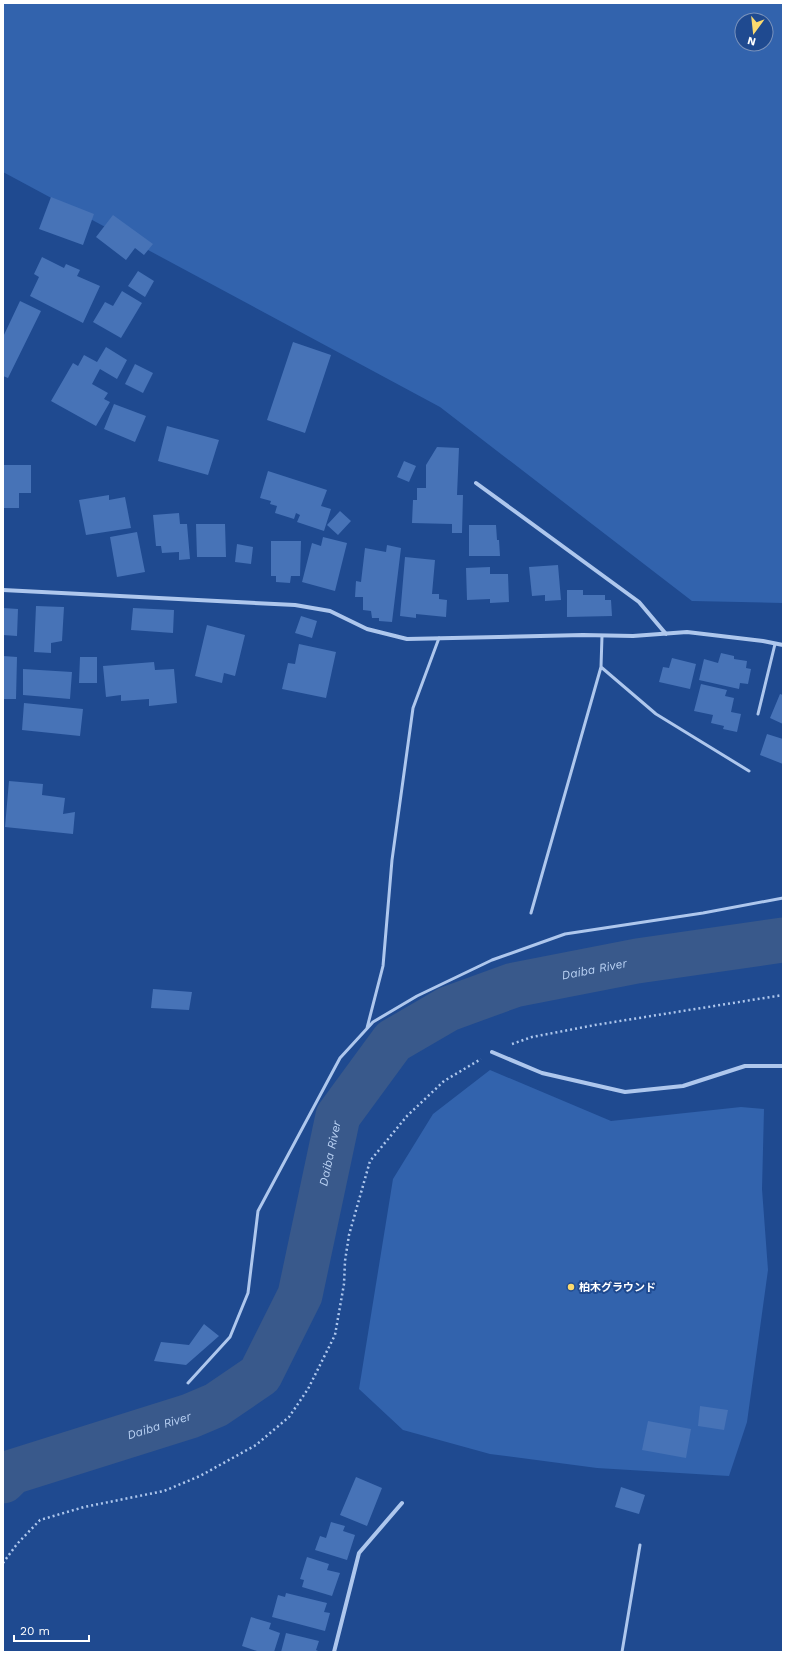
<svg xmlns="http://www.w3.org/2000/svg" width="786" height="1655" font-family="'Work Sans','Noto Sans JP',sans-serif">
  <rect width="100%" height="100%" fill="#1f4a90"/>
  <!-- green -->
  <path fill="#3263ad" fill-rule="evenodd" d="M3 3H783V603L692 601 440 407 3 172ZM742 20H766V44H742Z
    M490 1070 611 1121 741 1107 764 1109 762 1189 768 1270 747 1422 729 1476 597 1468 490 1454 403 1430 359 1389 393 1179 433 1114Z"/>
  <g fill="none" stroke-linecap="round" stroke-linejoin="round">
    <!-- river -->
    <path stroke="#39598b" stroke-width="45" id="s1" d="M3 1481 12 1472 190 1416 216 1405 260 1375 300 1295 338 1116 393 1041 448 1009 514 985 637 961 783 940"/>
  </g>
  <!-- building -->
  <path fill="#4773b7" d="M51 197 94 214 83 245 39 229Z
    M113 215 153 244 144 255 135 248 126 260 96 237Z
    M42 257 64 268 66 264 80 270 77 276 100 286 83 323 30 296 39 277 34 274Z
    M138 271 154 281 145 297 128 286Z
    M122 291 142 303 121 338 93 322 105 302 113 306Z
    M20 301 41 311 8 378 3 376V337Z
    M293 342 331 355 305 433 267 420Z
    M106 347 127 360 117 379 100 369 92 384 108 393 104 399 110 402 96 426 51 401 73 363 78 366 84 355 97 362Z
    M135 364 153 373 143 393 125 384Z
    M114 404 146 416 135 442 104 429Z
    M167 426 219 440 208 475 158 461Z
    M437 447 459 448 457 495H463L462 533H452V524L412 523 413 500H417V488H426V465Z
    M404 461 416 466 409 482 397 477Z
    M3 465H31V493H19V508H3Z
    M268 471 327 490 321 506 331 509 324 531 297 522 300 515 296 513 294 519 275 513 277 506 270 504 271 501 260 498Z
    M109 495V500L125 497 131 528 86 535 79 500Z
    M340 511 351 521 338 535 327 525Z
    M179 513 180 524H187L190 559 179 560V552L162 553 161 546H156L153 515Z
    M196 524H225L226 557H197Z
    M469 525H496L497 540H499L500 556H469Z
    M137 532 145 572 117 577 110 537Z
    M323 537 347 543 335 591 302 582 312 543 321 546Z
    M271 541H301L300 576H291L290 583 276 582V576H271Z
    M237 544 253 547 251 564 235 562Z
    M387 545 401 548 392 622 379 621V618H372L371 611 363 610V597H355L356 581 361 582 365 548 386 552Z
    M405 557 435 560 432 594H439V599L447 600 446 617 416 614V618L400 616Z
    M558 565 561 600 545 601V595L532 596 529 567Z
    M490 567V574H508L509 602 490 603V599L467 600 466 568Z
    M567 590H583V595H605V600H611L612 616 567 617Z
    M36 606 64 607 62 641 51 643V653L34 652Z
    M3 608 18 609 17 636 3 635Z
    M133 608 174 610 173 633 131 630Z
    M301 616 317 621 312 638 295 633Z
    M207 625 245 635 235 676 224 673 222 683 195 676Z
    M299 644 336 652 326 698 282 689 288 663 295 664Z
    M721 653 734 656V659L747 661 746 668 751 669 748 684 740 683 739 689 699 680 704 659 718 663Z
    M3 656 17 657 16 699H3Z
    M80 657H97V683H79Z
    M672 658 696 664 690 689 659 682 663 667 669 668Z
    M154 662 155 670 174 669 177 703 149 706V699L121 701V695L106 697 103 666Z
    M23 669 72 672 70 699 23 695Z
    M701 684 727 690 725 696 734 698 731 712 741 714 737 732 723 729 724 726 711 723 713 715 694 711Z
    M780 694 783 695V724L770 718Z
    M24 703 83 709 80 736 22 730Z
    M767 734 783 739V764L760 755Z
    M9 781 43 784 42 795 65 798 63 814 75 812 73 834 5 827Z
    M153 989 192 992 189 1010 151 1008Z
    M204 1324 219 1336 186 1365 154 1361 161 1342 189 1345Z
    M700 1406 728 1410 724 1430 698 1426Z
    M648 1421 691 1429 686 1458 642 1450Z
    M356 1477 382 1488 367 1526 340 1515Z
    M621 1487 645 1495 639 1514 615 1507Z
    M331 1522 345 1526 343 1531 355 1535 347 1560 315 1550 320 1536 326 1538Z
    M307 1557 329 1564 327 1570 340 1573 332 1596 302 1587 304 1580 300 1579Z
    M286 1593 327 1603 324 1612 330 1613 325 1631 272 1617 278 1595 285 1597Z
    M251 1617 271 1623 269 1629 280 1633 274 1652H260L242 1646Z
    M286 1633 319 1641 316 1650 320 1652H281Z"/>
  <g fill="none" stroke-linecap="round" stroke-linejoin="round">
    <!-- path -->
    <path stroke="#aec7ed" stroke-width="2.5" stroke-dasharray="2 3" stroke-linecap="butt" d="M512 1044 532 1037 595 1025 783 995
      M3 1563 17 1544 40 1520 84 1507 164 1491 200 1476 256 1445 289 1417 308 1389 335 1335 344 1284 345 1261 349 1235 370 1161 407 1116 444 1081 481 1059"/>
    <!-- service -->
    <path stroke="#aec7ed" stroke-width="3" d="M602 636 601 667 656 714 749 771
      M758 714 775 644
      M531 913 601 667
      M367 1028 383 966 392 860 413 708 439 638
      M188 1383 230 1337 248 1293 258 1211 340 1058 373 1022 417 996 492 960 565 934 703 913 783 898
      M622 1652 640 1545"/>
    <!-- minor -->
    <path stroke="#aec7ed" stroke-width="4" d="M476 483 639 602 666 634
      M3 590 295 605 330 611 367 629 407 639 583 635 633 636 687 632 763 641 783 645
      M492 1052 542 1073 625 1092 683 1086 745 1066H783
      M334 1652 359 1553 402 1503"/>
  </g>
  <!-- markers -->
  <circle fill="#fbda6e" stroke="#1f4a90" stroke-width="1.5" cx="571" cy="1287" r="4"/>
  <g text-anchor="middle" stroke-width="4" stroke-linejoin="round" paint-order="stroke">
    <!-- poi labels -->
    <g font-size="11" font-weight="bold" fill="#fff" stroke="#1f4a90" text-anchor="start">
      <text x="579" y="1291">柏木グラウンド</text>
    </g>
    <!-- water labels -->
    <g font-size="12" font-style="italic" fill="#bad2f4" stroke="#1f4a90">
      <text dy="4" stroke="none"><textPath href="#s1" startOffset="862">Daiba River</textPath></text>
      <text dy="4" stroke="none"><textPath href="#s1" startOffset="515">Daiba River</textPath></text>
      <text dy="4" stroke="none"><textPath href="#s1" startOffset="167">Daiba River</textPath></text>
    </g>
  </g>
  <!-- border -->
  <rect width="786" height="1655" fill="none" stroke="#ffffff" stroke-width="8"/>
  <!-- north arrow -->
  <g transform="translate(754 32) rotate(195)"><circle r="19" fill="#1f4a90" stroke="#7992bc"/>
  <path d="M0-3L7 15L0 10L-7 15Z" fill="#fbda6e"/>
  <text y="-6" font-size="11" font-weight="bold" text-anchor="middle" fill="#ffffff">N</text>
  </g>
  <!-- scale -->
  <path d="M14 1635v6h75v-6" fill="none" stroke="#ffffff" stroke-width="2"/>
  <text x="20" y="1635" font-size="12" fill="#ffffff" stroke="#1f4a90" stroke-width="3" paint-order="stroke">20 m</text>
</svg>
